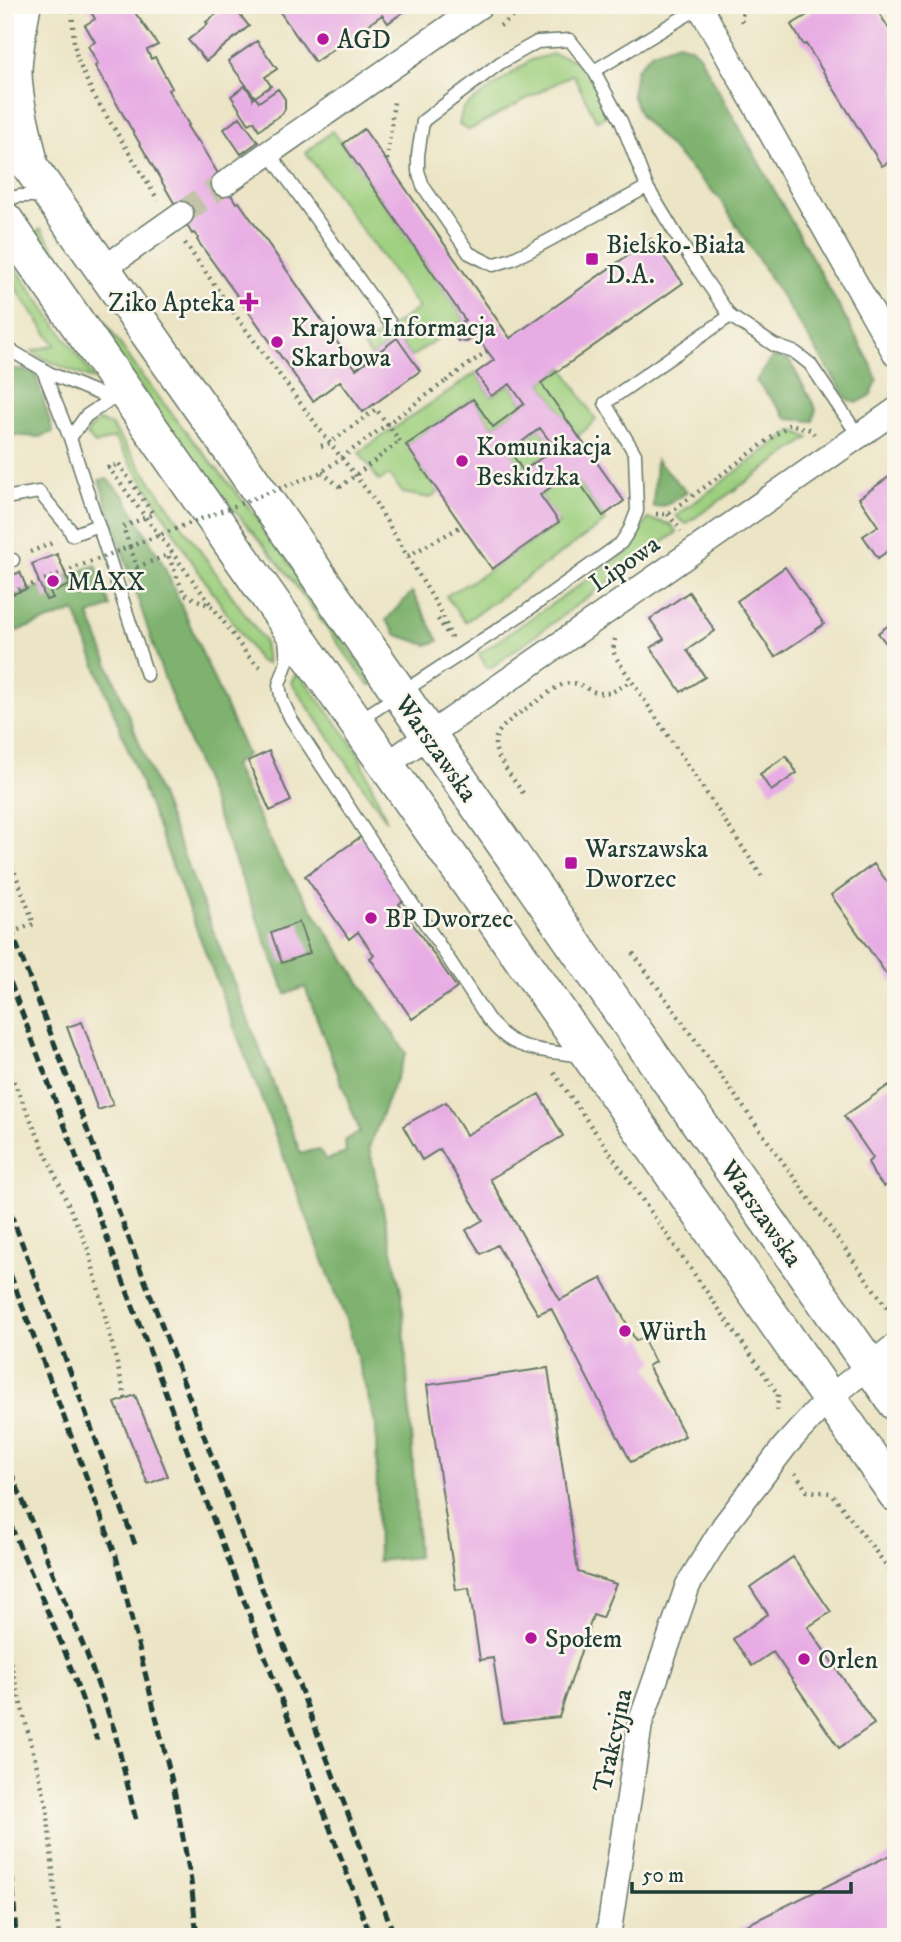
<svg xmlns="http://www.w3.org/2000/svg" width="901" height="1942" font-family="'IM FELL DW Pica',serif">
  <rect width="100%" height="100%" fill="#fbf7ec"/>
  <filter id="ink" filterUnits="userSpaceOnUse"><feTurbulence type="fractalNoise" baseFrequency=".0143" numOctaves="2"/><feDisplacementMap in="SourceGraphic" scale="14" xChannelSelector="R" yChannelSelector="G"/><feConvolveMatrix kernelMatrix="1 2 1 2 8 2 1 2 1" color-interpolation-filters="sRGB"/></filter>
  <filter id="wash" filterUnits="userSpaceOnUse"><feTurbulence type="fractalNoise" baseFrequency=".00686" numOctaves="4" result="noise"/><feDisplacementMap in="SourceGraphic" scale="28" xChannelSelector="R" yChannelSelector="G"/><feGaussianBlur stdDeviation="1.57" result="paint"/><feColorMatrix in="noise" values="0 0 0 0 0 0 0 0 0 0 0 0 0 0 0 0 0 1.4 0 .05"/><feComposite in="paint" operator="in"/></filter>
  <g filter="url(#wash)">
    <rect width="100%" height="100%" fill="#ebe4c5"/>
    <!-- green -->
    <path fill="#9ecf7f" stroke="#5e865a" stroke-width="2" d="M553 54C560 56 568 57 574 60 592 69 602 99 605 117L596 120 573 74 469 130 459 124 463 108 531 60Z
      M332 131 343 144 465 320 411 357 397 338 372 357 363 346 419 308 306 153Z
      M41 229 142 376 196 444 257 517 372 682V685H370L367 683 285 571 185 451 34 234Z
      M5 253 96 381 42 358 32 351 55 345 8 277H5Z
      M563 367 596 420 578 436 541 383Z
      M476 373 491 396 510 384 524 404 493 427 473 399 407 445 439 492 430 498 403 493 389 475 379 481 359 452Z
      M98 421 111 425 264 641 267 664 259 661 187 554 154 498 114 438 95 444 86 434Z
      M540 428 555 448 523 471 510 451Z
      M793 430 809 438 686 524 676 516Z
      M572 472 606 521 465 622 446 596 492 569 559 523 540 495Z
      M648 519 670 524 677 532 493 666 487 668 479 654 629 551Z
      M295 675 302 677 356 749 387 821 291 682Z"/>
    <!-- forest -->
    <path fill="#7eb26e" stroke="#4e7851" stroke-width="2" d="M679 43 691 47 699 55 871 364 877 380 871 395 857 403 848 400 719 198 641 117 632 95 636 70 652 52Z
      M772 357 789 360 816 409 813 421 788 419 756 381Z
      M11 368 35 373 53 432 39 437 11 435 5 430V371Z
      M656 460 687 492C676 500 667 507 653 507Z
      M107 479 125 497 163 564 247 755 233 765 280 860 406 1053 369 1147 402 1295 415 1497 418 1557 378 1561 376 1426 348 1325 75 611 5 635V600L41 586 52 597 48 587 54 585 56 591 69 585 66 576 96 565 110 607 89 615 301 1154 314 1150H319L326 1160 346 1153 345 1140 360 1132 305 987 286 994 161 669 99 480Z
      M412 592 439 641 427 645 397 635 386 620Z"/>
    <g id="blocks">
      <!-- building -->
      <path fill="#e7ace4" fill-rule="evenodd" d="M87 5H136L134 11 158 45 147 50 151 59 155 57 172 88 168 90 189 125 187 126 196 140 197 139 236 203 239 202 356 369 397 338 420 371 363 412 340 381 313 401 197 240 198 238 194 233 192 234 95 66 98 64 88 46 95 42 85 25 95 19Z
        M228 5H232L249 26 206 61 188 40 208 24 206 22Z
        M275 5H413L388 23 382 15 315 62Z
        M808 5H874L896 40V65L893 66 896 70V158L882 166 806 44 804 45 791 25 812 12Z
        M257 41 277 69 265 77 271 86 255 97 228 61Z
        M245 86 253 97V99L255 97 259 102 278 89 285 99V109L282 114 259 130 254 121 249 124 231 96Z
        M240 117 258 142 241 154 224 129Z
        M364 129 510 338 651 239 683 283 541 383 624 501 603 516 572 472 540 495 559 522 492 569 406 445 473 399 493 427 524 404 510 384 491 396 476 373 494 360 476 336 467 342 458 341 451 330 465 320 343 144ZM540 428 555 448 523 471 510 451Z
        M896 472V545L878 558 863 536 878 526 859 498Z
        M57 554 70 585 56 591 54 585 48 587 53 598 46 600 32 564Z
        M785 567 824 624 775 657 737 601Z
        M20 572 27 589 5 597V578Z
        M689 592 715 631 687 650 705 677 681 692 651 648 664 639 650 619Z
        M896 620V656L878 633Z
        M269 751 291 801 270 811 248 761Z
        M786 756 797 773 771 791 760 774Z
        M362 836 405 899 399 904 457 988 412 1019 370 958 374 955 358 932 349 939 305 876Z
        M874 864 896 894V979L892 982 831 895Z
        M299 922 310 953 282 963 271 933Z
        M82 1022 113 1105 98 1110 67 1027Z
        M889 1085 896 1094V1190L890 1182 884 1187 874 1175 868 1162 873 1158 844 1116Z
        M539 1094 563 1136 490 1179 560 1300 602 1278 636 1341 643 1338 655 1362 648 1366 685 1436 631 1462 551 1308 538 1314 497 1245 481 1254 466 1230 483 1220 440 1149 422 1160 403 1126 446 1102 466 1135Z
        M548 1368 578 1572 616 1584 602 1618 593 1615 559 1717 503 1723 493 1658 480 1660 469 1588 456 1590 427 1385Z
        M135 1395 168 1476 148 1484 115 1403Z
        M793 1557 831 1612 808 1627 874 1724 839 1748 773 1652 752 1666 733 1639 768 1614 750 1587Z
        M896 1852V1937H722Z"/>
    </g>
  </g>
  <g filter="url(#ink)">
    <use href="#blocks" fill-opacity="0" stroke="#667767" stroke-width="2"/>
    <g fill="none" stroke-linecap="round" stroke-linejoin="round">
      <!-- street-tunnel -->
      <path stroke="#c2c3a8" stroke-width="24" stroke-dasharray="24 12" stroke-linecap="butt" d="M181 214 224 184"/>
      <!-- lane casing -->
      <g stroke="#667767" stroke-width="15">
        <path id="lane" d="M594 71 700 7
          M269 153 390 323
          M647 187 531 250 512 259 493 265 469 253 423 186 418 171V155L423 121 500 63 537 42 570 40 594 71 621 121 647 187 689 256 730 316 774 345 796 353 810 364 858 435
          M5 200 19 196H45
          M5 347 49 373 121 403
          M42 368 70 438 147 675
          M70 438 86 416 111 399
          M5 498 39 492 69 528 72 535 98 525
          M5 559 13 560
          M285 638 287 662 279 685 282 700 291 719 488 1019C495 1027 502 1036 512 1041 530 1051 562 1053 583 1056
          M358 721 525 612 621 543 630 529 637 511 635 454 605 403 730 316"/>
      </g>
      <!-- street casing -->
      <g stroke="#667767" stroke-width="27">
        <path id="street" d="M699 5 896 355
          M224 184 481 5
          M103 269 181 214
          M386 765 896 410
          M608 1937 640 1724 688 1585 724 1526 785 1446 829 1398 896 1345"/>
      </g>
      <!-- secondary casing -->
      <g stroke="#667767" stroke-width="38">
        <path id="secondary" d="M23 5C19 26 15 49 14 70 14 99 23 129 29 157
          M5 131 235 456 633 1029 896 1403
          M5 220 896 1494"/>
      </g>
      <!-- path -->
      <path stroke="#667767" stroke-width="4.5" stroke-dasharray="2 5" stroke-linecap="butt" d="M72 5 74 44 78 61 93 94 158 200
        M742 22 741 19 745 5
        M500 26 531 5
        M387 160 394 101 396 100
        M185 243 241 323 330 443 372 497 443 615 451 638
        M446 381 487 351
        M321 446 330 443 376 409 400 441
        M108 467 212 606
        M107 468 119 464
        M322 472 340 487
        M656 514H668L790 424 811 430 814 434
        M668 514 681 531
        M130 547 137 567 168 555 184 594 213 607 248 656 264 670
        M30 552 55 542
        M408 556 462 526
        M438 619 447 633
        M615 639 613 650 615 656 763 878
        M523 793C489 745 479 739 533 704 544 697 558 683 571 683 577 683 581 685 586 688 605 699 615 691 631 681
        M5 846 34 924 5 935
        M633 953 896 1320
        M5 1062 89 1251 126 1400
        M554 1073 778 1394 777 1414
        M795 1473 807 1491 831 1493 896 1578
        M5 1642 47 1806 59 1937"/>
      <!-- lane -->
      <use href="#lane" stroke="#fff" stroke-width="12"/>
      <!-- street -->
      <use href="#street" stroke="#fff" stroke-width="24"/>
      <!-- secondary -->
      <use href="#secondary" stroke="#fff" stroke-width="35"/>
      <!-- rail -->
      <path stroke="#1f3d34" stroke-width="5" stroke-dasharray="10 5" stroke-linecap="butt" d="M5 914 395 1937
        M5 968 371 1937
        M5 1198 136 1547
        M5 1260 116 1556 174 1789 191 1881 197 1937
        M5 1458 86 1652 114 1729 137 1824
        M5 1512 65 1652 97 1740
        M5 1830 13 1886 16 1937"/>
      <!-- path-bridge -->
      <path stroke="#667767" stroke-width="4.5" stroke-dasharray="2 5" stroke-linecap="butt" d="M119 464 153 514 123 527 130 547
        M340 487 400 441
        M5 595 322 472 446 381"/>
    </g>
  </g>
  <!-- markers -->
  <g fill="#b5179e" stroke="#fbf7ec" stroke-width="2.5">
    <circle cx="323" cy="39" r="7"/>
    <rect x="585" y="252" width="14" height="14" rx="3.5"/>
    <path d="M245.5 291.5h7v7h7v7h-7v7h-7v-7h-7v-7h7z"/>
    <circle cx="277" cy="342" r="7"/>
    <circle cx="462" cy="461" r="7"/>
    <circle cx="53" cy="581" r="7"/>
    <rect x="564" y="856" width="14" height="14" rx="3.5"/>
    <circle cx="371" cy="918" r="7"/>
    <circle cx="625" cy="1331" r="7"/>
    <circle cx="531" cy="1638" r="7"/>
    <circle cx="804" cy="1659" r="7"/>
  </g>
  <g text-anchor="middle" stroke-width="5" stroke-linejoin="round" paint-order="stroke">
    <!-- poi labels -->
    <g font-size="26" fill="#1f3d34" stroke="#fbf7ec" text-anchor="start">
      <text x="337" y="48">AGD</text>
      <text x="606" y="253">Bielsko-Biała<tspan x="606" dy="30">D.A.</tspan></text>
      <text x="235" y="311" text-anchor="end">Ziko Apteka</text>
      <text x="291" y="336">Krajowa Informacja<tspan x="291" dy="30">Skarbowa</tspan></text>
      <text x="476" y="455">Komunikacja<tspan x="476" dy="30">Beskidzka</tspan></text>
      <text x="67" y="590">MAXX</text>
      <text x="585" y="857">Warszawska<tspan x="585" dy="30">Dworzec</tspan></text>
      <text x="385" y="927">BP Dworzec</text>
      <text x="639" y="1340">Würth</text>
      <text x="545" y="1647">Społem</text>
      <text x="818" y="1668">Orlen</text>
    </g>
    <!-- street labels -->
    <g font-size="26" fill="#1f3d34" stroke="#fbf7ec">
      <text transform="translate(624 563) rotate(-35)" y="9">Lipowa</text>
      <text transform="translate(437 748) rotate(55)" y="9">Warszawska</text>
      <text transform="translate(762 1213) rotate(55)" y="9">Warszawska</text>
      <text transform="translate(612 1740) rotate(-78)" y="9">Trakcyjna</text>
    </g>
  </g>
  <!-- margin -->
  <rect width="901" height="1942" fill="none" stroke="#fbf7ec" stroke-width="28"/>
  <!-- scale -->
  <path d="M632 1882v10h219v-10" fill="none" stroke="#1f3d34" stroke-width="3.5"/>
  <text x="642" y="1882" font-size="21" fill="#1f3d34" stroke="#fbf7ec" stroke-width="5" paint-order="stroke">50 m</text>
</svg>
